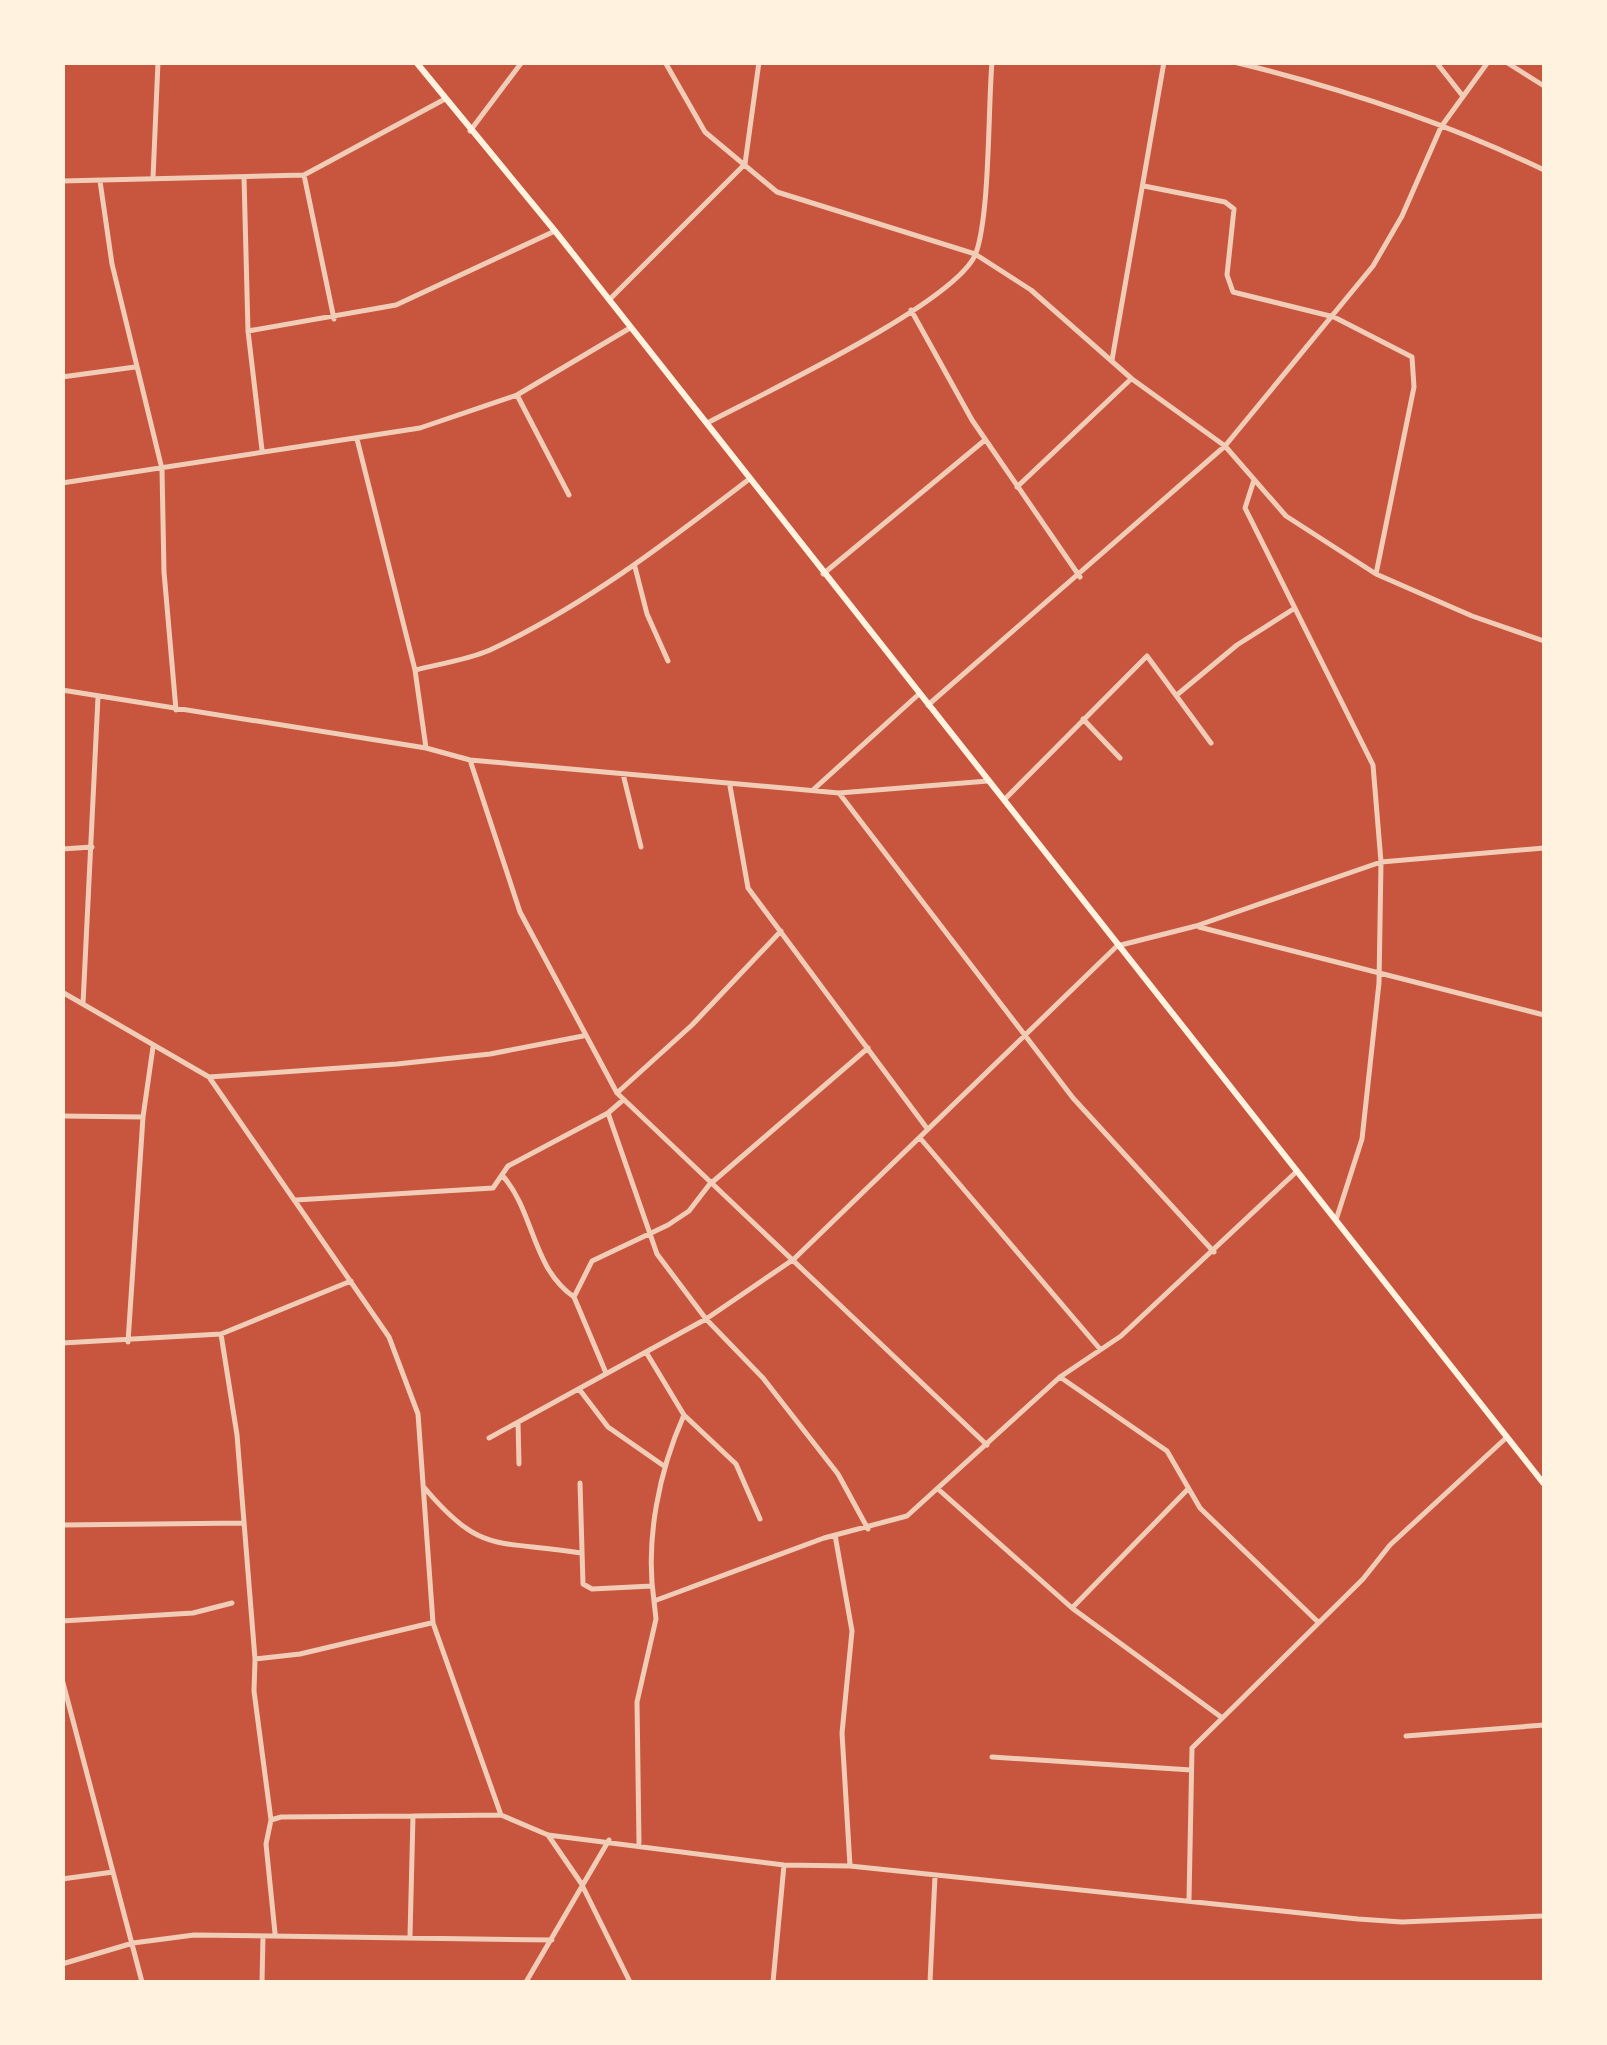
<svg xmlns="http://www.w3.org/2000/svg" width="1607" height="2045" font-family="Georgia,serif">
  <rect width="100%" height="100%" fill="#c8553d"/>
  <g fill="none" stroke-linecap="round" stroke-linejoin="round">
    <!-- minor -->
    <path stroke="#f1ccb7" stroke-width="5" d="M665 62 705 132 777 192 975 254 1031 290 1132 379 1225 446 1286 516 1376 574 1472 616 1544 641
      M1234 62C1341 88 1445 122 1544 170
      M1436 62 1462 95
      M1506 62 1544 86
      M470 131 522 62
      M304 175 334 319
      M244 177 248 331 262 450
      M153 178 158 62
      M62 181 304 175 445 99
      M100 181 112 264 162 469 164 572 176 710
      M1144 186 1225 202 1234 209 1227 275 1233 292 1334 317 1412 357 1414 387 1376 574
      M609 300 745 164 759 62
      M911 310 972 420 1080 577
      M248 331 396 305 555 231
      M1112 360 1164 62
      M62 377 135 367
      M517 395 569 495
      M707 423C760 395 958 302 976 253 990 213 988 109 992 62
      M357 439 415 670 426 748
      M1254 480 1245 508 1373 765 1381 862 1379 983 1362 1139 1336 1220
      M62 483 420 428 517 395 630 328
      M1017 487 1131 379
      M635 567 647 614 668 661
      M823 574 985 440
      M415 670C439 664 467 660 490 650 584 606 666 543 748 480
      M62 690 426 748 470 760 839 793 988 781
      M1178 694 1237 645 1295 608
      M928 705 1225 446 1373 266 1402 216 1441 127 1488 62
      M1083 719 1120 758
      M470 760 520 912 617 1093 987 1445
      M623 774 641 847
      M730 786 748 888 926 1127
      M814 789 919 694
      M839 793 1073 1098 1214 1252
      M1004 800 1147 656 1211 743
      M62 849 92 847
      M1199 927 1544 1015
      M62 992 209 1077 389 1337 418 1414 433 1623 501 1815
      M83 1004 98 697
      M209 1077 397 1064 490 1054 583 1036
      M617 1093 692 1025 781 931
      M608 1113 657 1254 706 1319 763 1378 838 1474 868 1529
      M62 1116 143 1117
      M920 1138 1100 1349
      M502 1175C535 1212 531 1267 574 1297
      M296 1200 493 1188 508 1166 608 1113 623 1100
      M221 1334 237 1435 255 1659 300 1654 431 1623
      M128 1342 143 1117 153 1047
      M62 1343 221 1334 351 1281
      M646 1352 684 1415C659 1471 645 1540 654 1601
      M606 1373 574 1297 592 1261 668 1225 689 1211 709 1185 868 1048
      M1060 1377 1167 1451 1200 1508 1318 1622
      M579 1389 608 1427 664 1466
      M684 1415 736 1464 760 1519
      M518 1422 519 1464
      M489 1438 706 1319 794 1259 1117 946 1196 926 1381 862 1544 848
      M580 1483 583 1584 592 1589 652 1586
      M423 1486C482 1557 497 1539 581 1553
      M938 1489 1072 1608 1221 1717
      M62 1525 244 1523
      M835 1535 852 1631 842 1733 850 1866
      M1072 1608 1188 1489
      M62 1621 193 1613 232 1603
      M255 1660 254 1691 271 1820
      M62 1679 142 1982
      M1406 1736 1544 1725
      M992 1757 1191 1770
      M413 1816 501 1815 548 1835 784 1865 850 1866 1358 1919 1402 1922 1544 1916
      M548 1835 581 1883 630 1982
      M639 1843 637 1702 656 1619 654 1601 824 1538 907 1516 1060 1377 1121 1336 1295 1173
      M62 1879 113 1872
      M1189 1900 1192 1748 1363 1579 1390 1545 1507 1437
      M275 1933 266 1844 271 1820 281 1817 413 1816 410 1936
      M62 1964 133 1943 194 1935 552 1940
      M262 1982 263 1936
      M526 1982 609 1840
      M773 1982 784 1865
      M930 1982 935 1876"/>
    <!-- secondary -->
    <path stroke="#fff3e0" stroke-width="6" d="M416 62 555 231 1544 1484"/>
  </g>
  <!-- border -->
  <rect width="1607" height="2045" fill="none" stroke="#fff3e0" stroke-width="130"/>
</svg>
